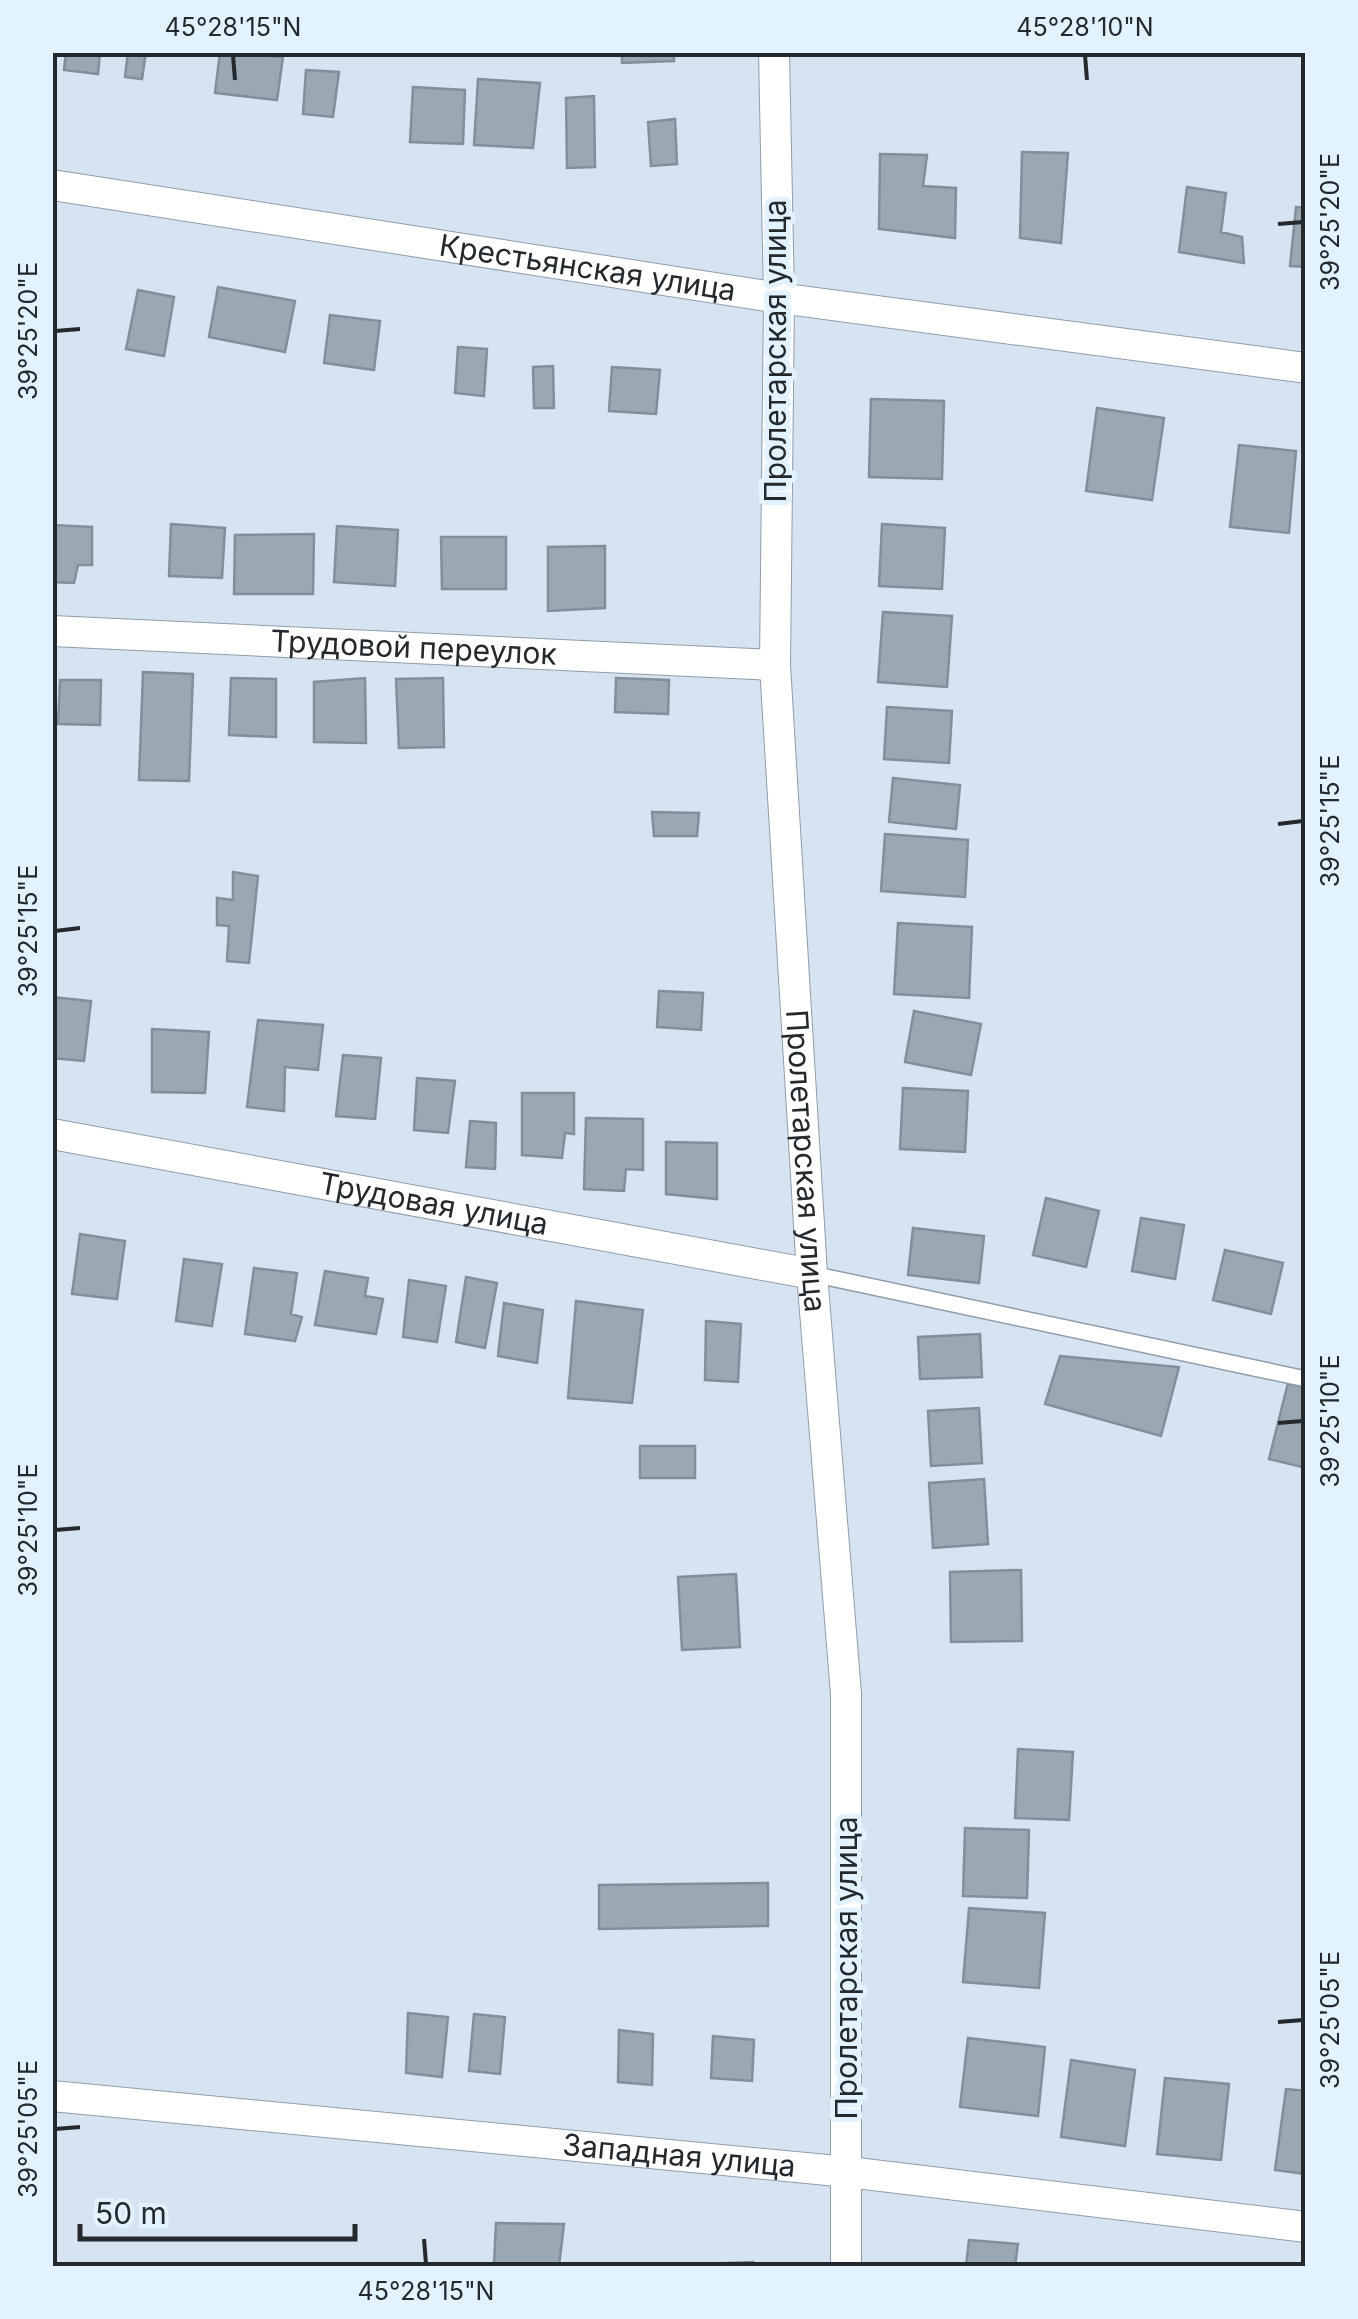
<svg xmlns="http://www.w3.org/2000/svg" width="1358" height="2319" font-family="Inter,sans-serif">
  <rect width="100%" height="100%" fill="#d6e4f1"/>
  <!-- building -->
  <path fill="#9aa8b4" stroke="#828f9b" stroke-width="2.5" d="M66 52H100L98 74 64 70Z
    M128 52H146L142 79 125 77Z
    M220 52 283 57 277 100 215 93Z
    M622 52H674V61L622 63Z
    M306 70 339 72 333 117 303 114Z
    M478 79 540 83 533 148 474 145Z
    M413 87 465 90 463 144 410 142Z
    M594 96 595 167 567 168 566 98Z
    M675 119 677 164 651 166 648 122Z
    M1022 152 1068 153 1061 243 1020 238Z
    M880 154 927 155 923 186 956 188 955 238 879 229Z
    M1187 187 1226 193 1221 232 1242 237 1244 263 1179 252Z
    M1296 207 1306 208V267L1290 266Z
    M218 287 295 301 285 352 209 337Z
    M138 290 174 297 164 356 126 349Z
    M330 315 380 321 374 370 324 363Z
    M458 347 487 349 484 396 455 393Z
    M553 366 554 408H534L533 367Z
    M612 367 660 370 656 414 609 411Z
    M871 399 944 401 942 479 869 477Z
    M1097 408 1164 418 1152 500 1086 491Z
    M1239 445 1296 451 1289 533 1230 527Z
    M171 524 225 528 222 578 169 576Z
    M882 524 945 528 942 589 879 586Z
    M52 525 92 527V565H78L74 583 52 582Z
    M337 526 398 530 395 586 334 582Z
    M314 534 313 594H234L235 535Z
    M441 537H506V589H442Z
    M605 546V608L548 611V547Z
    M883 612 952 616 947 687 878 682Z
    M143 672 193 674 189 781 139 780Z
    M231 678 276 679V737L229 735Z
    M365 678 366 743 314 742V682Z
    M443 678 444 747 399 748 396 679Z
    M616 678 669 680 668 714 615 712Z
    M60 680H101L100 725 58 724Z
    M887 707 952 711 949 763 884 759Z
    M893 778 960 785 956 829 889 822Z
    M652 812 699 813 697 836H654Z
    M885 834 968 840 965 897 881 891Z
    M233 872 258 876 249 963 227 961 229 926 217 925V898L233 900Z
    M898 923 972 927 969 998 894 994Z
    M659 991 703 993 701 1030 657 1027Z
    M52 997 91 1001 84 1061 52 1058Z
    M914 1011 981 1024 971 1075 905 1062Z
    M258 1020 323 1025 318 1070 285 1067 284 1111 247 1107Z
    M152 1029 209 1032 205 1093 152 1092Z
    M343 1055 381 1058 375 1119 336 1116Z
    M417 1078 455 1081 448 1133 414 1130Z
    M903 1088 968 1091 965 1152 900 1149Z
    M522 1093H574V1134L565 1133 562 1158 522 1155Z
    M586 1118 643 1119V1170L626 1169 624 1191 584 1189Z
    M470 1121 496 1123 495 1169 466 1167Z
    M666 1142 717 1143V1199L666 1194Z
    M1046 1198 1099 1211 1086 1267 1033 1255Z
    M1141 1218 1184 1225 1175 1279 1132 1271Z
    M913 1228 984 1236 979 1283 908 1275Z
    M80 1234 125 1241 117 1299 72 1294Z
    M1225 1250 1283 1263 1271 1314 1213 1300Z
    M184 1259 222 1264 212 1326 176 1321Z
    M254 1268 297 1273 291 1314 302 1317 295 1341 245 1334Z
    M325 1271 368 1278 365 1296 383 1299 376 1334 315 1325Z
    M466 1277 497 1283 485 1348 456 1342Z
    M409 1280 446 1286 437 1342 403 1337Z
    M576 1301 643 1310 632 1403 568 1398Z
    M504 1303 543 1310 537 1363 498 1356Z
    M706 1321 741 1324 738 1382 705 1380Z
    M980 1334 982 1377 920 1379 918 1337Z
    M1060 1356 1179 1367 1161 1436 1045 1404Z
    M1288 1383 1306 1388V1468L1269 1459Z
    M979 1408 982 1463 931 1466 928 1411Z
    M640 1446H695V1478H640Z
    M984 1479 988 1544 933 1548 929 1483Z
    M1021 1570 1022 1641 951 1642 950 1572Z
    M736 1574 740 1647 682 1650 678 1577Z
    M1018 1749 1073 1752 1069 1820 1015 1818Z
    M965 1828 1029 1830 1027 1898 963 1896Z
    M768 1883V1926L599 1929V1885Z
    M969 1908 1045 1913 1039 1988 963 1982Z
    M408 2013 448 2017 442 2077 406 2073Z
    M474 2014 505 2017 500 2074 469 2071Z
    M619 2030 653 2034 652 2085 618 2082Z
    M713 2036 754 2040 752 2081 711 2078Z
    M968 2038 1045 2047 1038 2116 960 2107Z
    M1071 2060 1135 2070 1125 2146 1061 2137Z
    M1165 2078 1229 2084 1221 2160 1157 2154Z
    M1286 2089 1306 2091V2174L1275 2170Z
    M496 2223 564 2224 559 2266 494 2263Z
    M969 2240 1018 2244 1015 2266H966Z
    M753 2262V2266H697V2264Z"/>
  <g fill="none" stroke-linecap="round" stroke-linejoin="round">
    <!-- service casing -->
    <g stroke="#909da9" stroke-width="18">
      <path id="service" d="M812 1274 1306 1379"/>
    </g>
    <!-- minor casing -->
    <g stroke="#909da9" stroke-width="32">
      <g id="minor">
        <path id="s1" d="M774 52 779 298 775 665 812 1274 846 1694V2266"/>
        <path id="s2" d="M52 185 779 298 1306 368"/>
        <path id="s3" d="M52 631 775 665"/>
        <path id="s4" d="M52 1134 812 1274"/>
        <path id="s5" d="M52 2096 848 2172 1306 2227"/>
      </g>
    </g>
    <!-- service -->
    <use href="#service" stroke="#fff" stroke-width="15"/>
    <!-- minor -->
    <use href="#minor" stroke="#fff" stroke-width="30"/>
  </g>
  <!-- ticks -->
  <path fill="none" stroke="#23292d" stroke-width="4" d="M233 55 235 80M1085 55 1087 80M1278 224 1303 222M55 331 80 329M1278 824 1303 821M55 931 80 928M1278 1423 1303 1421M55 1530 80 1528M1278 2022 1303 2020M55 2129 80 2127M424 2239 426 2264"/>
  <g text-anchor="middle" stroke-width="10" stroke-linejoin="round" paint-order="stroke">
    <!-- street labels -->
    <g font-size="30" fill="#23292d" stroke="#e3f2ff">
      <text dy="10" stroke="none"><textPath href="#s2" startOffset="542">Крестьянская улица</textPath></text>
      <text transform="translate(776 351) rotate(-90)" y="10">Пролетарская улица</text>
      <text dy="10" stroke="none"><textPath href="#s3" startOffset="362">Трудовой переулок</textPath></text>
      <text dy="10" stroke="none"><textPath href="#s1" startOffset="1110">Пролетарская улица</textPath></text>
      <text dy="10" stroke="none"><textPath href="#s4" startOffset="388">Трудовая улица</textPath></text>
      <text transform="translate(847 1968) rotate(-90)" y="10">Пролетарская улица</text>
      <text dy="10" stroke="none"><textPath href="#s5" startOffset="630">Западная улица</textPath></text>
    </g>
  </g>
  <!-- border -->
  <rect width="1358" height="2319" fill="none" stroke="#e3f2ff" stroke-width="110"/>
  <!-- scale -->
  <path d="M80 2224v15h275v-15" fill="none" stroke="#23292d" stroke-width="5"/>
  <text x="95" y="2224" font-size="30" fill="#23292d" stroke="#e3f2ff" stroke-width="8" paint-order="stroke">50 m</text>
  <rect x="55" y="55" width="1248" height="2209" fill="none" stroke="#23292d" stroke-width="4"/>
  <g font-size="25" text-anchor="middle" fill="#23292d">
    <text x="233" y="36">45°28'15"N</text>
    <text x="1085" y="36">45°28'10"N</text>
    <text transform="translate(1330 222) rotate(-90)" y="9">39°25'20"E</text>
    <text transform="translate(28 331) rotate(-90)" y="9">39°25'20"E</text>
    <text transform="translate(1330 821) rotate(-90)" y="9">39°25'15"E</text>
    <text transform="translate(28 931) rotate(-90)" y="9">39°25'15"E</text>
    <text transform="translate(1330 1421) rotate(-90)" y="9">39°25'10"E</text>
    <text transform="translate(28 1530) rotate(-90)" y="9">39°25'10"E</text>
    <text transform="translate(1330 2020) rotate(-90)" y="9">39°25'05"E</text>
    <text transform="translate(28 2129) rotate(-90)" y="9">39°25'05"E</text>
    <text x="426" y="2300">45°28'15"N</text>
  </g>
</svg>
